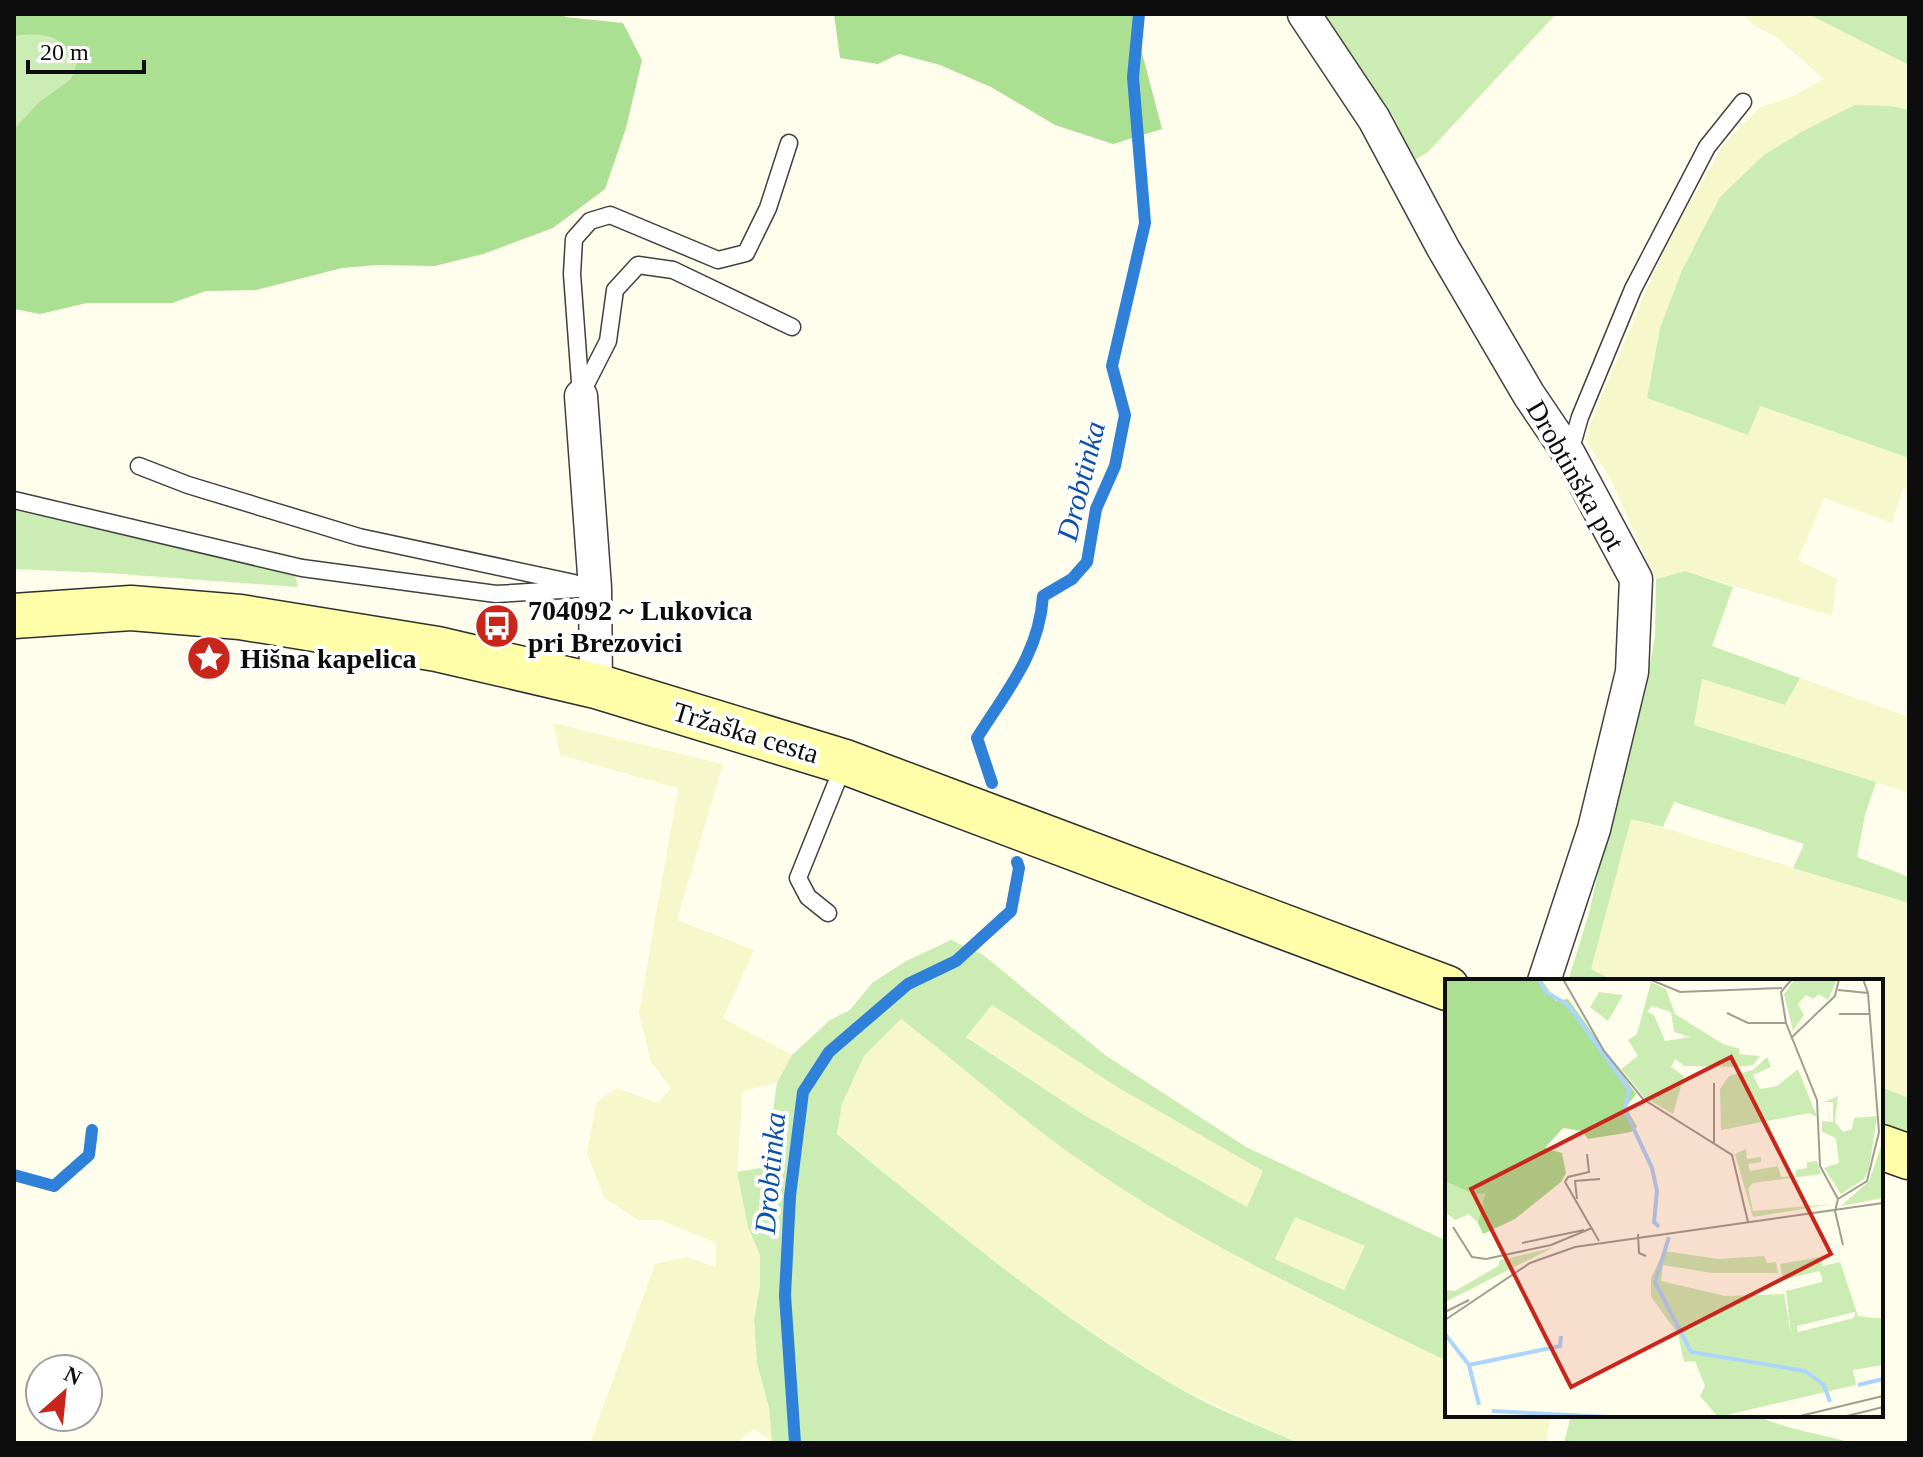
<svg xmlns="http://www.w3.org/2000/svg" width="1923" height="1457" font-family="'Times New Roman',serif">
  <rect width="100%" height="100%" fill="#fffeed"/>
  <!-- farmland -->
  <path fill="#f6f7cb" d="M1742 14H1808L1909 65V110L1891 106 1828 119 1803 131 1765 154 1720 197 1682 270 1660 328 1647 398 1748 435 1759 406 1909 458V490L1903 488 1892 523 1824 498 1798 560 1837 579 1832 616 1685 571 1656 579 1610 478 1588 443 1589 427 1666 244 1724 144 1759 108 1793 96 1824 79 1776 37 1755 26Z
    M1800 678 1909 717V793L1694 725 1702 679 1785 705Z
    M553 723 723 764 677 920 754 950 723 1018 792 1055 777 1083 743 1091 737 1172 748 1227 760 1255V1286L754 1320 757 1363 769 1408 772 1442 754 1429 735 1443H590L655 1264 686 1257 716 1267V1243L660 1220H638L604 1198 587 1154 596 1103 616 1088 658 1103 671 1088 651 1062 639 1012 678 788 560 755Z
    M1631 818 1909 903V1098L1881 1087V981H1614L1590 969Z
    M992 1005 1117 1087 1263 1171 1247 1208 1084 1115 966 1036Z
    M901 1019 1078 1159 1166 1214 1286 1283 1447 1361V1415H1551L1546 1443H1298L1172 1385 1054 1306 955 1232 837 1133 842 1104 864 1056Z
    M1295 1216 1365 1246 1344 1290 1275 1259Z"/>
  <!-- green -->
  <path fill="#cbedb4" fill-rule="evenodd" d="M1318 14H1556L1428 152 1415 160 1393 116Z
    M1808 14H1909V65Z
    M43 34 63 42 77 62 71 79 39 102 14 129V36Z
    M1855 105 1891 106 1909 110V458L1760 406 1748 435 1647 398 1660 328 1682 270 1720 197 1765 154 1803 131Z
    M14 510 295 575 298 587 107 573 14 569Z
    M1685 571 1733 587 1712 646 1800 678 1785 705 1702 679 1694 725 1876 782 1865 815 1857 857 1909 877V903L1793 868 1804 844 1674 802 1663 827 1631 819 1591 969 1614 981H1568L1589 913 1623 764 1644 697 1655 636 1656 579Z
    M951 940 982 954 1105 1055 1246 1147 1447 1241V1361C1321 1300 1193 1240 1078 1159 1017 1116 961 1065 901 1019L864 1056 842 1104 837 1134C944 1222 1051 1312 1170 1383 1210 1407 1256 1424 1298 1443H772L769 1408 757 1363 754 1320 760 1286V1255L748 1227 737 1172 765 1167 777 1083 792 1055 830 1020 850 1010 872 983 906 961ZM992 1005 1117 1087 1263 1171 1247 1207 1084 1115 966 1037ZM1295 1217 1365 1246 1344 1290 1275 1259Z
    M1881 1087 1909 1098V1134L1881 1124Z
    M1571 1415H1755C1785 1429 1817 1433 1849 1442L1564 1443Z"/>
  <!-- forest -->
  <path fill="#abdf92" d="M14 14H564L565 17 623 23 642 60 626 128 605 189 553 228 483 254 435 266 377 265 342 268 256 290 206 291 172 303H87L40 314 14 309V129L39 102 71 79 77 62C57 33 48 33 14 36Z
    M834 14H1145L1139 41 1162 129 1113 144 1055 125 991 87 940 65 899 54 878 64 840 58Z"/>
  <g fill="none" stroke-linecap="round" stroke-linejoin="round">
    <!-- stream -->
    <path stroke="#2f80d8" stroke-width="12" d="M992 783 977 738C1007 690 1039 654 1043 596L1072 579 1087 562 1096 509 1115 466 1125 415 1112 366 1145 223 1133 77 1139 14
      M14 1175 54 1186 89 1155 92 1130
      M795 1443 785 1295 790 1196 803 1092 829 1052 908 984 956 961 1011 911 1019 868 1017 862"/>
    <!-- service casing -->
    <g stroke="#404040" stroke-width="19">
      <path id="service" d="M581 394 608 341 615 290 638 265 673 270 792 327
        M581 396 572 274 574 239 590 221 610 215 718 260 746 253 768 208 789 143
        M1570 452 1580 417 1633 289 1707 147 1743 102
        M139 466 188 485 359 537 574 583
        M14 500 302 568 496 594 595 588
        M828 913 808 897 798 878 844 764"/>
    </g>
    <!-- minor casing -->
    <g stroke="#404040" stroke-width="35">
      <path id="minor" d="M1304 14 1374 119 1443 248 1529 395 1569 454 1636 579 1632 672 1594 829 1544 981
        M581 396 595 588 596 686"/>
    </g>
    <!-- secondary casing -->
    <g stroke="#2f2f2f" stroke-width="47">
      <path id="secondary" d="M14 616 131 608 240 617 437 649 596 686 845 762 1447 988
        M1881 1147 1909 1157"/>
    </g>
    <!-- service -->
    <use href="#service" stroke="#fff" stroke-width="16"/>
    <!-- minor -->
    <use href="#minor" stroke="#fff" stroke-width="32"/>
    <!-- secondary -->
    <use href="#secondary" stroke="#feffa8" stroke-width="44"/>
  </g>
  <!-- icons -->
  <defs>
    <g id="bus-disc" transform="scale(2.3)"><circle r="9.5" fill="#c8261a" stroke="#fff"/><path d="M-5-6H5V4H4V6H2V4H-2V6H-4V4H-5ZM-3.5-4V0h7V-4ZM-3.5 1.2v1.5H-2V1.2ZM2 1.2v1.5H3.5V1.2Z" fill="#fff"/></g>
    <g id="sight-disc" transform="scale(2.3)"><circle r="9.5" fill="#c8261a" stroke="#fff"/><path d="M0-6L1.8-2.2L6-1.7L2.9 1.2L3.7 5.4L0 3.3L-3.7 5.4L-2.9 1.2L-6-1.7L-1.8-2.2Z" fill="#fff"/></g>
  </defs>
  <g fill-rule="evenodd">
    <use href="#bus-disc" x="497" y="626"/>
    <use href="#sight-disc" x="209" y="658"/>
  </g>
  <g text-anchor="middle" stroke-width="8" stroke-linejoin="round" paint-order="stroke">
    <!-- street labels -->
    <g font-size="28" fill="#0d0d0d" stroke="#fff">
      <text transform="translate(1576 475) rotate(60)" y="10">Drobtinška pot</text>
      <text transform="translate(746 732) rotate(17)" y="10">Tržaška cesta</text>
    </g>
    <!-- poi labels -->
    <g font-size="28" font-weight="bold" fill="#0d0d0d" stroke="#fff" text-anchor="start">
      <text x="528" y="620">704092 ~ Lukovica<tspan x="528" dy="32">pri Brezovici</tspan></text>
      <text x="240" y="668">Hišna kapelica</text>
    </g>
    <!-- water labels -->
    <g font-size="30" font-style="italic" fill="#0d52a9" stroke="#fff">
      <text transform="translate(1081 481) rotate(-76)" y="10">Drobtinka</text>
      <text transform="translate(770 1173) rotate(-85)" y="10">Drobtinka</text>
    </g>
  </g>
  <!-- overview -->
  <g transform="translate(1445 979)">
    <rect width="438" height="438" fill="#fffeed"/>
    <path d="M350 0H392L383 21 374 15 368 20 361 16 353 25 359 36 348 52 339 15ZM206 3 221 10 230 35 278 65 295 70 294 75 315 77 308 86 293 88 239 87 230 80 226 88 239 97 228 135 199 118 176 90 193 77 183 61 192 55ZM207 27 226 33 229 53 245 58 220 62 209 36 202 33ZM154 13 178 16 163 42 145 28ZM322 78 326 88 308 96 315 110 332 107 353 90 372 138 364 134 276 151 275 110 284 97 308 91ZM393 117 390 143 398 153 407 150 409 139 432 137 424 190 419 200 396 215 379 189 394 184 391 159 377 153V142L388 143V123H379ZM438 162V219L396 227 424 202ZM301 170 302 180 316 178V183L303 185 305 192 333 187 336 198 351 197V191L362 189V183L372 182 376 195 308 204 303 209 308 232 388 225 308 238 290 175ZM0 202 40 214 33 244 24 235 10 241 0 233ZM107 269 2 322 0 320V311L10 312 53 287 55 281ZM219 272 273 280 319 277 322 284 331 283 333 294H267L218 286 216 302 280 317 339 315 346 356 341 312 377 303V298L374 292 338 301 335 285 375 278 378 287 395 283 413 337 438 340V386L408 391 411 406 273 438 255 417 260 407 250 382 239 383 233 355 206 318V299ZM410 333 409 339 353 353 352 347Z" fill="#cbedb4" fill-rule="evenodd"/>
    <path d="M0 0H96L111 22 123 20 191 115 181 128 192 148 186 153 143 160 137 152 118 149 100 169 117 174 121 194 116 203 70 240 38 255 33 244 40 214 29 215 0 202Z" fill="#abdf92"/>
    <path fill="none" stroke="#add5fb" stroke-width="4" d="M93 0 101 13 123 26 184 110 180 131 207 189 212 212 209 243 214 248M224 258 210 303 246 373 360 392 379 406 385 423M0 355 24 386 34 426M24 386 115 367 116 357M413 406 438 400M47 432 164 438"/>
    <path fill="none" stroke="#9e9e93" stroke-width="2" d="M118 0 159 72 198 120 287 176 303 243M204 0 235 13 337 9M347 0 336 13 341 44 372 121 375 187 393 220 390 232 398 266M393 11 423 14M282 34 303 44H341M394 35H424M346 59 390 17 394 0M269 104V164M142 175 144 193 123 198 120 203 154 262M132 220 130 202 155 200M393 220 422 202 434 153 423 14 418 0M8 248 27 278 41 280 106 266 147 249M193 255 194 274 201 277M77 264 139 251M0 333 24 321M0 341 85 284 130 268 438 224M351 438 438 417M398 438 438 428"/>
    <path fill="#c8261a" fill-opacity="0.15" stroke="#c8261a" stroke-width="4" d="M286 78 386 275 126 408 26 210Z"/>
    <rect width="438" height="438" fill="none" stroke="#0d0d0d" stroke-width="4"/>
  </g>
  <!-- border -->
  <rect width="1923" height="1457" fill="none" stroke="#0d0d0d" stroke-width="32"/>
  <!-- north arrow -->
  <g transform="translate(64 1393) rotate(27)"><circle r="38" fill="#ffffff" stroke="#9e9e9e" stroke-width="2"/>
  <path d="M0-6L14 30L0 20L-14 30Z" fill="#c8261a"/>
  <text y="-12" font-size="22" font-weight="bold" text-anchor="middle" fill="#0d0d0d">N</text>
  </g>
  <!-- scale -->
  <path d="M28 60v12h116v-12" fill="none" stroke="#0d0d0d" stroke-width="4"/>
  <text x="40" y="60" font-size="24" fill="#0d0d0d" stroke="#ffffff" stroke-width="6" paint-order="stroke">20 m</text>
</svg>
